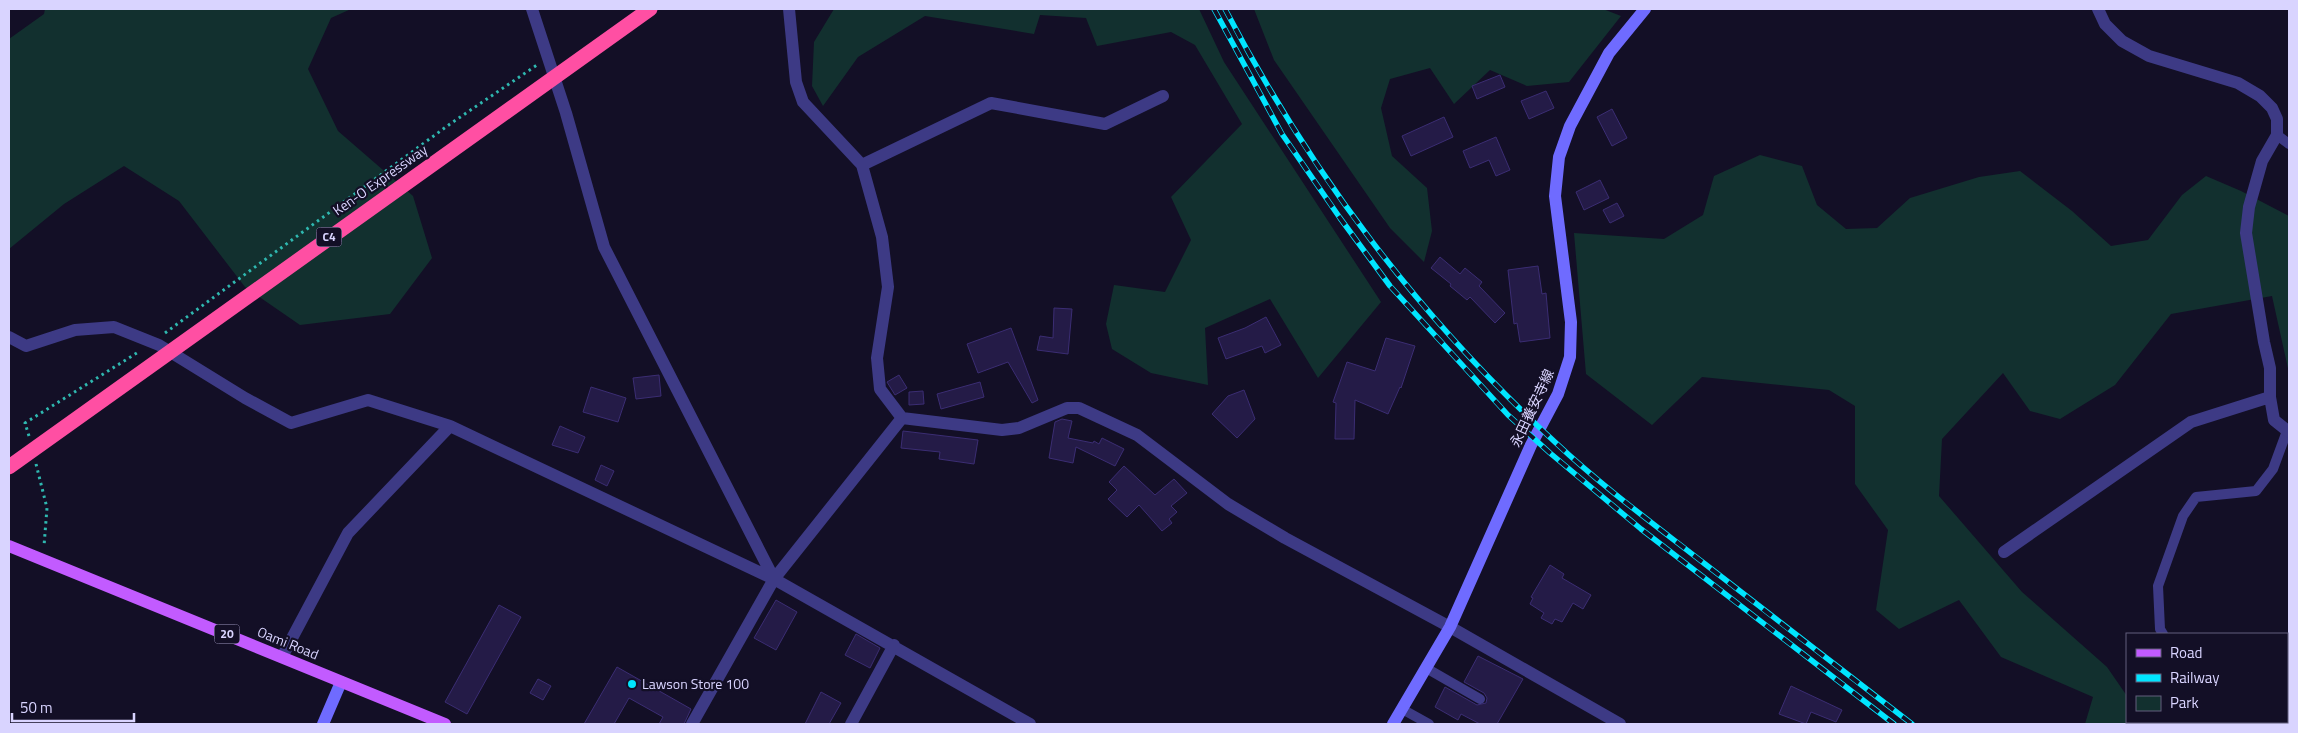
<svg xmlns="http://www.w3.org/2000/svg" width="2298" height="733" font-family="'Titillium Web','Noto Sans JP',sans-serif">
  <rect width="100%" height="100%" fill="#130f26"/>
  <!-- green -->
  <path fill="#12302f" d="M45 9H351L331 18 308 69 338 131 413 196 432 258 390 314 300 325 245 287 179 201 124 166 64 204 9 249V39L44 14Z
    M834 9H1199L1224 62 1381 302 1318 378 1270 299 1205 328 1208 385 1151 373 1112 349 1106 324 1114 285 1165 292 1191 240 1171 197 1242 124 1195 45 1171 32 1097 46 1086 18 1040 15 1034 34 925 16 858 57 823 106 812 86 814 42Z
    M1254 9H1603L1621 16 1569 82 1527 86 1490 70 1454 104 1430 68 1390 79 1381 108 1392 156 1427 188 1432 231 1424 262 1390 228 1274 60Z
    M1760 155 1802 166 1817 205 1846 229 1877 228 1910 198 1979 177 2020 171 2072 211 2111 246 2148 240 2182 195 2206 176 2241 191 2289 216V373L2272 296 2171 314 2115 385 2060 419 2030 411 2003 373 1942 439 1939 496 2022 592 2107 667 2127 696V722H2157L2165 724H2085L2093 697 2001 657 1959 600 1899 629 1876 610 1888 530 1855 484V406L1829 390 1702 377 1652 425 1586 374 1574 233 1664 239 1703 215 1714 176Z"/>
  <!-- building -->
  <path fill="#241b47" stroke="#3b2d73" d="M1500 75 1505 87 1477 99 1472 86Z
    M1546 91 1554 108 1529 119 1521 101Z
    M1612 109 1627 138 1612 146 1597 117Z
    M1444 117 1453 137 1411 156 1402 136Z
    M1496 137 1510 170 1496 176 1489 160 1470 168 1463 151Z
    M1600 180 1609 198 1584 210 1576 192Z
    M1617 203 1624 216 1610 223 1603 210Z
    M1440 257 1460 274 1465 268 1482 282 1479 286 1505 313 1495 323 1470 297 1467 300 1450 286 1451 284 1431 268Z
    M1538 266 1542 294 1546 293 1550 338 1520 342 1517 323 1514 324 1508 270Z
    M1054 308 1072 309 1068 354 1037 350 1040 336 1053 338Z
    M1266 317 1281 345 1265 353 1262 346 1226 359 1218 338 1245 328Z
    M1011 328 1038 400 1032 403 1008 362 978 373 967 344Z
    M1386 338 1415 346 1401 388 1400 387 1388 414 1355 400 1354 439H1335L1336 403 1333 402 1347 362 1375 371Z
    M659 375 661 396 636 399 633 378Z
    M899 375 907 388 895 395 887 382Z
    M980 382 984 397 941 409 937 394Z
    M591 387 626 398 618 422 583 412Z
    M1244 390 1255 419 1237 438 1212 414 1228 396Z
    M923 391 924 404 909 405V392Z
    M1062 419 1072 421 1068 438 1093 443 1094 441 1099 444 1102 438 1124 449 1115 466 1076 447 1073 463 1049 458 1055 422Z
    M560 426 585 437 578 453 552 445Z
    M903 431 978 440 974 464 939 459 940 452 901 448Z
    M601 465 614 471 607 486 595 480Z
    M1124 466 1155 495 1174 479 1187 493 1171 506 1177 512 1169 519 1172 523 1162 531 1139 505 1127 517 1108 499 1117 490 1109 482Z
    M1550 565 1564 574 1562 578 1591 595 1583 609 1573 603 1562 622 1555 619 1552 624 1541 618 1544 613 1530 604 1533 598 1531 597Z
    M776 600 797 612 776 650 754 638Z
    M499 605 521 617 467 714 445 702Z
    M856 634 880 648 870 668 845 655Z
    M1478 656 1523 679 1497 724H1480L1461 714 1458 720 1435 707 1445 687 1477 705 1486 703 1487 698 1484 693 1464 682Z
    M617 667 691 709 684 724H659L663 717 629 698 614 724H584Z
    M538 679 551 686 543 700 530 693Z
    M1791 686 1842 710 1836 722 1811 712 1806 724 1779 714Z
    M821 692 841 703 829 724H805Z"/>
  <g fill="none" stroke-linecap="round" stroke-linejoin="round">
    <!-- path -->
    <path stroke="#2fb8b0" stroke-width="3" stroke-dasharray="2.5 4" stroke-linecap="butt" d="M165 333 450 124 537 65
      M29 436 25 423 140 351
      M36 464 47 508 44 546"/>
    <!-- lane -->
    <path stroke="#3d3a85" stroke-width="10" d="M2277 135 2289 144
      M2163 634 2160 629 2158 586 2183 516 2196 497 2256 491 2273 469 2287 431
      M1426 668 1480 699
      M1402 709 1429 724
      M2217 724V722"/>
    <!-- street -->
    <path stroke="#3d3a85" stroke-width="12" d="M532 9 566 113 604 247 774 579
      M789 9 796 82 803 102 862 165 882 237 888 287 877 358 880 389 902 418 1002 430 1019 428 1067 408H1079L1137 435 1228 504 1285 538 1450 627 1620 724
      M2098 9 2105 24 2122 41 2149 56 2238 83 2260 96 2272 108 2277 119V135L2262 161 2249 207 2246 233 2264 342 2270 368V397L2274 420 2289 432
      M862 165 991 103 1105 124 1163 96
      M9 337 26 346 75 330 114 327 159 345 245 398 291 423 368 400 450 426 774 579 1030 724
      M2004 552 2191 422 2270 397
      M282 657 348 533 450 426
      M692 724 774 579 902 418
      M851 724 894 645"/>
    <!-- secondary -->
    <path stroke="#6f6bff" stroke-width="12" d="M323 724 341 682
      M1393 724 1450 627 1531 445 1558 394 1570 357 1571 322 1555 196 1559 157 1570 126 1609 53 1645 9"/>
    <!-- primary -->
    <path stroke="#c25bff" stroke-width="12" d="M9 546 445 724"/>
    <!-- highway -->
    <path stroke="#ff4fa3" stroke-width="15" d="M9 467 650 9"/>
    <!-- rail casing -->
    <g stroke="#00e5ff" stroke-width="5.5">
      <path id="rail" d="M1214 9 1282 134 1340 218 1390 286 1508 415 1550 453 1641 529 1894 724
        M1225 9C1312 175 1418 316 1556 443 1603 487 1655 525 1705 564 1774 618 1843 671 1912 724"/>
    </g>
    <!-- rail -->
    <use href="#rail" stroke="#130f26" stroke-width="4" stroke-dasharray="11" stroke-linecap="butt"/>
  </g>
  <!-- markers -->
  <circle fill="#00e5ff" stroke="#130f26" stroke-width="2" cx="632" cy="684" r="5"/>
  <g text-anchor="middle" stroke-width="4.5" stroke-linejoin="round" paint-order="stroke">
    <!-- shield labels -->
    <g fill="#130f26" stroke="#9e99be" stroke-width="1">
      <rect x="316.5" y="227.5" width="25" height="19" rx="4"/>
      <rect x="214.5" y="624.5" width="25" height="19" rx="4"/>
    </g>
    <g font-size="12" font-weight="bold" fill="#d9d4ff">
      <text x="329" y="241">C4</text>
      <text x="227" y="638">20</text>
    </g>
    <!-- street labels -->
    <g font-size="14" fill="#d9d4ff" stroke="#130f26">
      <text transform="translate(380 180) rotate(-35)" y="5">Ken-O Expressway</text>
      <text transform="translate(1532 408) rotate(-65)" y="5">永田養安寺線</text>
      <text transform="translate(288 643) rotate(22)" y="5">Oami Road</text>
    </g>
    <!-- poi labels -->
    <g font-size="14" fill="#d9d4ff" stroke="#130f26" text-anchor="start">
      <text x="642" y="689">Lawson Store 100</text>
    </g>
  </g>
  <!-- border -->
  <rect width="2298" height="733" fill="none" stroke="#d9d4ff" stroke-width="20"/>
  <!-- legend -->
  <rect x="2126" y="633" width="162" height="90" fill="#130f26" stroke="#625e7d"/>
  <rect x="2136" y="649" width="25" height="8" fill="#c25bff" stroke="#625e7d"/>
  <text x="2170" y="658" font-size="15" fill="#d9d4ff">Road</text>
  <rect x="2136" y="674" width="25" height="8" fill="#00e5ff" stroke="#625e7d"/>
  <text x="2170" y="683" font-size="15" fill="#d9d4ff">Railway</text>
  <rect x="2136" y="696" width="25" height="15" fill="#12302f" stroke="#625e7d"/>
  <text x="2170" y="708" font-size="15" fill="#d9d4ff">Park</text>
  <!-- scale -->
  <path d="M12 713v8h122v-8" fill="none" stroke="#d9d4ff" stroke-width="2.5"/>
  <text x="20" y="713" font-size="15" fill="#d9d4ff" stroke="#130f26" stroke-width="4" paint-order="stroke">50 m</text>
</svg>
